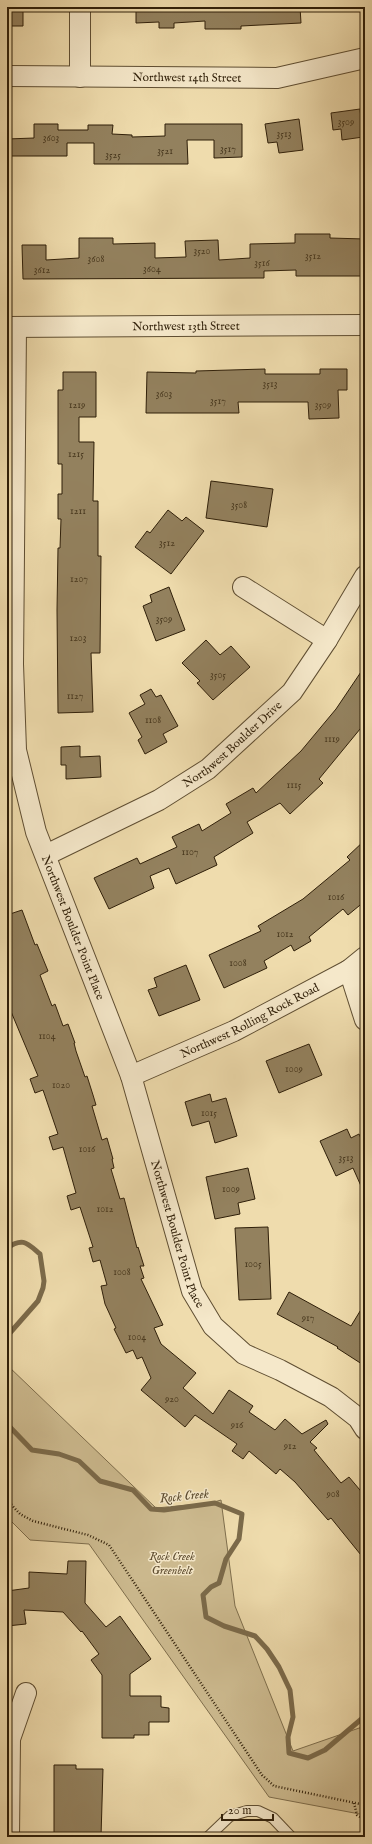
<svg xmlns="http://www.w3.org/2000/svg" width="372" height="1844" font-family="'IM FELL English',serif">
  <rect width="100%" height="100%" fill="#efdcad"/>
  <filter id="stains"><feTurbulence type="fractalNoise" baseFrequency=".005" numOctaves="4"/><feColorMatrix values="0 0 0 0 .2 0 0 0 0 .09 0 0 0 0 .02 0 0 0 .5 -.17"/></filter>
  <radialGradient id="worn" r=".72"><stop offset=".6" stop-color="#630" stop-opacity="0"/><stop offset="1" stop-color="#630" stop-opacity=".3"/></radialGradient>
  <!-- green -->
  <path fill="#cebc91" stroke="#7e6e4d" d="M7 1365 156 1508 211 1503 221 1500 235 1606 293 1751 365 1726V1815L269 1797 89 1544 30 1540 7 1517Z"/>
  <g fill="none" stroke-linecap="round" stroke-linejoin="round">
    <!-- stream -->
    <path stroke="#7b6a4a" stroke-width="5" d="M7 1248C23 1237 27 1243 40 1254L44 1281 43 1288 38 1301 9 1334 7 1359
      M7 1424 32 1450 59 1454 79 1461 100 1481 133 1490 151 1509 164 1510 215 1503 242 1514 239 1539 226 1559 219 1583 211 1587 203 1595 206 1617 224 1626 255 1636 267 1649 279 1667 290 1690 293 1717 288 1737 289 1753 308 1758 325 1750 365 1716"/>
  </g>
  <!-- building -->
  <path fill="#93815e" stroke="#2f1f09" d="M7 7H23V26H7Z
    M136 7H228V11L264 10V7H300L301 23 241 26V29H205V21L174 23V28H159V22L136 23Z
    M360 109 363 137 342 140 341 129 333 130 331 113Z
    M299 119 303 150 279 153 277 142 268 143 265 124Z
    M34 124H58V130H88V125H113L112 134 132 135V137L165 136V124H242V157L214 158V140H187L188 164H94V143H67V156H7V139L34 138Z
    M295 234H330V238L365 239V276H296V270L264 271V278L23 279 22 245H46V260L79 258V238H113V244L155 243V258L186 257 185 241 218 240 219 260 250 258V244L295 243Z
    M265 369V374H320V369H347V390H338L339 418 309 419 308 402H238L239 413H146L147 372 196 373V371Z
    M63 372H96V417H79V442H94L93 501H98V556H101L100 653H91L93 712 58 713 57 610 58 548H60L61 519H58V494H62V464H58V390H63Z
    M211 481 273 489 267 527 206 518Z
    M168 510 182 521 186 517 204 531 171 574 135 547 147 531 150 533Z
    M169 587 185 630 156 641 143 606 152 602 150 595Z
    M206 640 220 655 231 646 250 667 213 700 197 683 200 681 182 663Z
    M365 666V723L319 779 323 783 290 814 280 803 247 822 253 833 214 857 217 865 176 884 169 868 150 876 154 888 109 909 94 878 137 858 140 864 177 847 172 837 199 824 202 831 231 813 226 804 253 788 256 793 301 751 336 709Z
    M151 689 156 697 161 695 178 726 163 734 167 742 145 754 138 740 142 737 129 713 145 704 140 695Z
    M80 746V757L100 756 101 777 66 779V765H61V747Z
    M365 840V901L348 915 343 909 309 937 311 941 294 951 291 945 264 961 267 968 224 988 209 955 261 931 258 926 303 899 350 860 347 857Z
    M22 910 35 945 37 944 48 971 40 975 52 1006 55 1004 63 1026 68 1024 75 1043H74L76 1051 85 1077 87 1076 93 1095 96 1105 92 1106 102 1140 107 1138 113 1159H112L114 1168 111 1169 120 1199 124 1198 137 1248 138 1247 144 1266H140L144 1278 141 1279 163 1325 154 1328 161 1344 196 1373 183 1388 213 1414 229 1390 253 1406 249 1412 275 1430 285 1419 302 1434 326 1420 328 1424 310 1442 317 1448 314 1450 341 1483 349 1477 365 1496V1560L331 1518 328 1520 295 1482 280 1469 276 1474 249 1451 243 1459 232 1451 237 1444 195 1415 185 1427 141 1390 151 1378 142 1357 137 1359 133 1350 126 1353 114 1329 116 1328 105 1304 101 1286 107 1285 100 1260 93 1262 89 1248 93 1247 80 1207 71 1210 67 1196 76 1193 63 1147 53 1150 49 1137 58 1134 43 1090 35 1093 30 1079 38 1076 7 1002V915Z
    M186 965 200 1000 159 1016 148 990 157 987 154 978Z
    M309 1044 322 1075 279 1093 266 1061Z
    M210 1094 212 1102 226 1098 237 1136 215 1143 209 1121 192 1126 185 1102Z
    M347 1129 351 1138 359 1134 365 1147V1195L353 1168 336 1176 320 1141Z
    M248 1168 255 1199 238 1203 240 1214 215 1219 206 1177Z
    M268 1227 271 1299 239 1300 235 1228Z
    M289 1292 351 1326 365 1303V1366L337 1348 338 1347 277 1314Z
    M68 1561H86L85 1603 106 1627 120 1616 151 1659 130 1674V1696H161V1707L169 1708V1722H149V1735H134V1738H102V1675L91 1660 99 1654 82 1631 81 1632 63 1612 24 1610 26 1624 7 1626V1591L29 1588V1572L67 1574Z
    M54 1765H76V1769H103L101 1837H54Z"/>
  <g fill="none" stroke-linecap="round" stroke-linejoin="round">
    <!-- service casing -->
    <g stroke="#5f4e32" stroke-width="12">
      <path id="service" d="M208 1837 230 1816 247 1811H258L273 1818 291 1837"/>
    </g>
    <!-- minor casing -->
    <g stroke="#5f4e32" stroke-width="22">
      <g id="minor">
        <path id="s1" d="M7 76 277 78 365 58"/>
        <path d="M80 77V7"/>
        <path id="s2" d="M7 327 365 325"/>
        <path id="s3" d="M16 327 13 664 16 750 36 832 131 1076 192 1291 213 1326 244 1354 280 1370 331 1397 358 1418 365 1429"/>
        <path d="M243 587 327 640"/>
        <path id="s4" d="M46 855 159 800 208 769 292 692 327 640 365 576"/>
        <path d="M349 970 365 1020"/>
        <path id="s5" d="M131 1076 234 1031 349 970 365 957"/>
        <path d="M9 1837 10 1739 26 1693"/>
      </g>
    </g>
    <!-- path -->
    <path stroke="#2f1f09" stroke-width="2.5" stroke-dasharray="1 2" stroke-linecap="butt" d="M7 1500 20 1514 33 1521 88 1535 109 1545 262 1775 274 1786 365 1805
      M354 1803 357 1815 365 1820"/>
    <!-- service -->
    <use href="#service" stroke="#f5e8ca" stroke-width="10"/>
    <!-- minor -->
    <use href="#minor" stroke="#f5e8ca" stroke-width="20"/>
  </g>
  <g text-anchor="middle" stroke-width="3" stroke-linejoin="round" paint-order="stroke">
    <!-- number labels -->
    <g font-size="10" fill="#48381e">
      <text x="346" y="125">3509</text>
      <text x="284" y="137">3513</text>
      <text x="51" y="141">3603</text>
      <text x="228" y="152">3517</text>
      <text x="165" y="154">3521</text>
      <text x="113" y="158">3525</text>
      <text x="202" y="254">3520</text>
      <text x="313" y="259">3512</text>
      <text x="96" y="262">3608</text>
      <text x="262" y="266">3516</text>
      <text x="152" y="272">3604</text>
      <text x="42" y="273">3612</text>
      <text x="270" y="387">3513</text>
      <text x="164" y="397">3603</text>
      <text x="218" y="404">3517</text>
      <text x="77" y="408">1219</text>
      <text x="323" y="408">3509</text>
      <text x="76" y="457">1215</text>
      <text x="239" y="508">3508</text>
      <text x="78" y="514">1211</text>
      <text x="167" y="546">3512</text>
      <text x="79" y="582">1207</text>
      <text x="164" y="622">3509</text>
      <text x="78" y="641">1203</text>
      <text x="218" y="678">3505</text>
      <text x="75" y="699">1127</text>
      <text x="153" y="723">1108</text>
      <text x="332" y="742">1119</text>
      <text x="294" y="788">1115</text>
      <text x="190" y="855">1107</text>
      <text x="336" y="900">1016</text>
      <text x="285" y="937">1012</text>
      <text x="238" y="966">1008</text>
      <text x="47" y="1039">1104</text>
      <text x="294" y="1072">1009</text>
      <text x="61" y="1088">1020</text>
      <text x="209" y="1116">1015</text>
      <text x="87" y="1152">1016</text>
      <text x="346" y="1161">3513</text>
      <text x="231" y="1192">1009</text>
      <text x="105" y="1212">1012</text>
      <text x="253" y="1267">1005</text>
      <text x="122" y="1275">1008</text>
      <text x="308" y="1321">917</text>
      <text x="137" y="1340">1004</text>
      <text x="172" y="1402">920</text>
      <text x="237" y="1428">916</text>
      <text x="290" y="1449">912</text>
      <text x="333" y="1497">908</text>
    </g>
    <!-- street labels -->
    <g font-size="12" fill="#2f1f09" stroke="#f5e8ca">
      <text dy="4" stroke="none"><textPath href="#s1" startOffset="180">Northwest 14th Street</textPath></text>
      <text dy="4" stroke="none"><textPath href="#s2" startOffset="179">Northwest 13th Street</textPath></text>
      <text dy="4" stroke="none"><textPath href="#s4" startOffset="218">Northwest Boulder Drive</textPath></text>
      <text dy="4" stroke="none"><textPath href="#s3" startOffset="610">Northwest Boulder Point Place</textPath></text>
      <text dy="4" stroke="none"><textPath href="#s5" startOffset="131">Northwest Rolling Rock Road</textPath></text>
      <text dy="4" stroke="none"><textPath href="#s3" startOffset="934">Northwest Boulder Point Place</textPath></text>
    </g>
    <!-- park labels -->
    <g font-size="12" font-style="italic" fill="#5f4e32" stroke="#f5e8ca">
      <text x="172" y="1560">Rock Creek<tspan x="172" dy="14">Greenbelt</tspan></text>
    </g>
    <!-- water labels -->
    <g font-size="13" font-style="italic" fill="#5b4b2f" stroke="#f5e8ca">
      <text transform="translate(184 1495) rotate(-6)" y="5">Rock Creek</text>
    </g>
  </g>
  <!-- margin -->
  <rect width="372" height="1844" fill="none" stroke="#efdcad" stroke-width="24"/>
  <rect x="8" y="8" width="356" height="1828" fill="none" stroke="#2f1f09" stroke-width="2"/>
  <rect x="12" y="12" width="348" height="1820" fill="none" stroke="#2f1f09"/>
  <!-- scale -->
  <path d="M222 1814v6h51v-6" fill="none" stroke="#2f1f09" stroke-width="2"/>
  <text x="228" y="1814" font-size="12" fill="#2f1f09" stroke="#f5e8ca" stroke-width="3" paint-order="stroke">20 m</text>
  <rect width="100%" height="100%" filter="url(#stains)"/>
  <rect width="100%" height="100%" fill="url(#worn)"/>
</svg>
